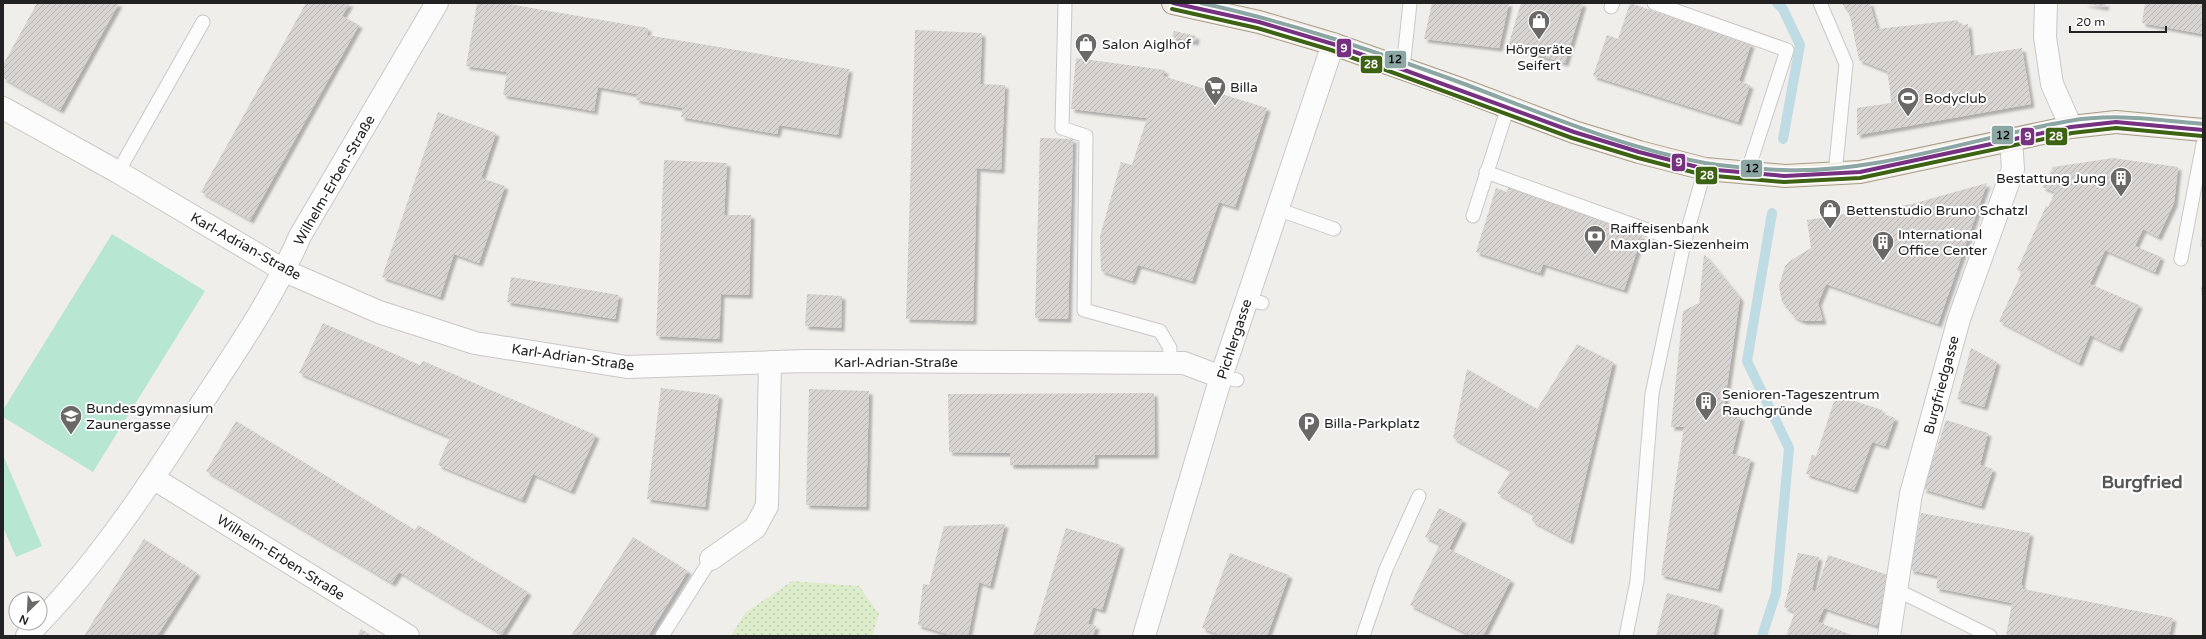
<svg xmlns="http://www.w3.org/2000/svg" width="2206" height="639" font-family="'Varela Round',sans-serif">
  <defs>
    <pattern id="grass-dots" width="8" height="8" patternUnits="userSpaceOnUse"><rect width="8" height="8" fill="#ddeccb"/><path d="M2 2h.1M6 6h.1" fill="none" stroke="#bdcaae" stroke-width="1.8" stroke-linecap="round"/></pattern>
    <pattern id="building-hatch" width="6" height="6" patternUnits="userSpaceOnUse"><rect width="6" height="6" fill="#d7d4d2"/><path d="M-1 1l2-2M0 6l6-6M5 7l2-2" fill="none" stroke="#b8b6b4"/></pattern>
    <filter id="shadow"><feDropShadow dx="3.5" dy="3.5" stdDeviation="1" flood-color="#0004"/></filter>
  </defs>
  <rect width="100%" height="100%" fill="#f0eeeb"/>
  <!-- grass -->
  <path fill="url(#grass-dots)" d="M792 581 859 586 879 614 872 636H731L745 613Z"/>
  <!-- pitch -->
  <path fill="#b7e6d2" d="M112 234 205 291 93 472 3 417V410Z
    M3 455 42 546 16 557 3 527Z"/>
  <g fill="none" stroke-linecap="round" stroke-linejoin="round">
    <!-- stream -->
    <path stroke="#bfdbe3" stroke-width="10" d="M1777 3 1783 9 1800 45 1783 139
      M1762 636 1776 593 1789 448 1747 361 1772 213"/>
  </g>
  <!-- building -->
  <path fill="url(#building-hatch)" filter="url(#shadow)" d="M37 3H119L60 110 3 78V65Z
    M306 3H350L342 16 359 25 250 220 201 192Z
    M477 3H503L648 28 647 35 849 69 838 135 779 125 777 134 681 117 683 108 636 100 637 94 598 87 594 111 503 95 507 72 466 66Z
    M1432 3H1509L1499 48 1424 39Z
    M1521 3H1583L1565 63 1508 46Z
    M1630 3 1751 44 1739 81 1750 85 1738 122 1593 76 1607 35 1618 39Z
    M1842 3H1872L1870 4 1877 29 1958 20 1959 26 1968 24 1971 56 2022 48 2031 104 1857 135V108L1891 103 1890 90 1887 71 1859 60 1850 16Z
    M2082 3H2106L2105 7Z
    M2145 3H2203V34L2142 23Z
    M915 30 982 33 980 84 1005 85 1001 170 977 168 973 321 906 319Z
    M1174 31 1196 36 1195 42 1172 37Z
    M1076 58 1165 70 1163 76 1267 108 1235 207 1219 202 1192 281 1138 265 1132 281 1101 271 1100 236 1121 162 1132 165 1147 118 1071 109Z
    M438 112 496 133 481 178 505 186 479 263 454 254 440 297 382 277Z
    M1040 138 1073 139 1068 319 1035 318Z
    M2113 158 2178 167 2174 203 2158 237 2143 229 2135 246 2161 257 2155 272 2105 250 2090 284 2139 305 2119 349 2090 335 2079 363 1999 321 2022 272 2017 270 2046 206 2048 207 2055 192 2042 187 2053 167Z
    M664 160 727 163 724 215H751L749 295 721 294 719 339 656 336Z
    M1987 183 1938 324 1826 284 1818 303 1823 321H1803L1794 317 1782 302 1779 286 1785 266 1790 261 1811 248 1807 220 1912 204Z
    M1509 186 1631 227 1630 232 1642 236 1624 290 1543 264 1540 273 1476 252 1496 188 1507 192Z
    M2202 236H2203V247L2200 246Z
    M1704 254 1740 298 1723 413 1741 417 1732 454 1751 459 1718 589 1661 575 1684 427H1671L1683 311 1699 303Z
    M511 277 619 295 615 319 507 302Z
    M2201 287 2203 288V299H2202Z
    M807 294 842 296 841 328 805 326Z
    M323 323 420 365 423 361 596 435 571 491 533 474 522 500 438 465 450 437 299 373Z
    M1577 344 1613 362 1570 541 1532 521 1533 514 1497 493 1511 470 1453 438 1467 369 1537 409Z
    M1971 348 1997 362 1984 407 1957 399Z
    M661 388 719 395 705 507 647 499Z
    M809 389 869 391 866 507 806 505Z
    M1154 393 1155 455H1095V465H1010V453L949 452 948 394Z
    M1836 395 1882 410 1881 413 1895 418 1885 446 1872 442 1854 490 1806 474 1812 455 1816 456Z
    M1946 420 1988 433 1980 465 1993 469 1981 506 1923 489Z
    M236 421 415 530 418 525 528 592 502 634 399 572 392 583 206 471Z
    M1439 508 1463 520 1449 549 1511 580 1483 636H1472L1410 605 1440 544 1425 537Z
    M1921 513 2030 533 2021 585 2023 586V589L2173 618 2169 636H2006L2012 603 1936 588 1938 576 1910 570Z
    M1005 524 990 586 979 582 968 636H953L918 625 923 584 929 585 944 526Z
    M1066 528 1121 545 1102 610 1093 607 1088 624 1096 626 1093 636H1033Z
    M633 537 688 571 648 636H571Z
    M144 539 197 573 157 636H84Z
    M1230 553 1289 575 1267 636H1222L1202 628Z
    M1798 553 1819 557 1812 590 1816 592 1828 555 1894 577 1877 626 1824 608 1818 622 1854 636H1786L1795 612 1784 607Z
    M1667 593 1720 606 1713 636H1656Z
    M361 629 372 636H357Z"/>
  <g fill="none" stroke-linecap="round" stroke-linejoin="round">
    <!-- service casing -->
    <g stroke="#c9c8c7" stroke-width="15">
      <path id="service" d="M1065 3 1062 128 1086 136 1084 310 1160 331 1170 348 1169 363
        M1654 3 1787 50 1747 173
        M1820 3 1846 64 1835 174
        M1611 7 1613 3
        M1403 69 1410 3
        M118 172 203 22
        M1486 172 1684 243
        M1277 209 1334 229
        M1473 216 1508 107
        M2181 259 2203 144
        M1247 299 1262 303
        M1221 377 1237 380
        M1897 590 1990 636
        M662 636 711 559
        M1363 636 1386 569 1419 496
        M1626 636 1637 581 1652 394 1684 243 1705 169"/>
    </g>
    <!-- minor casing -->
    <g stroke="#c9c8c7" stroke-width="24">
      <path id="minor" d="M2046 3 2045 37 2052 84 2071 127
        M3 108 118 172 285 271 379 312 475 343 627 367 805 361 1184 363 1221 377
        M153 478 408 636
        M711 559 755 528 767 506 770 362
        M40 622C102 557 152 481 200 406 236 351 274 296 300 236L437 3
        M27 636 39 623
        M1144 636 1221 377 1333 44
        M1889 636 1911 494 1959 319 2013 169 2011 139"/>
    </g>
    <!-- primary casing -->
    <g stroke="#a79c86" stroke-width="24">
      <path id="primary" d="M1173 3 1259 22 1333 44 1455 87 1574 132 1639 152 1705 169 1785 176 1860 172 2071 127 2116 122 2203 130"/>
    </g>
    <!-- service -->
    <use href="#service" stroke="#fdfcfc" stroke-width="13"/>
    <!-- minor -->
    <use href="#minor" stroke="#fdfcfc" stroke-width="22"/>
    <!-- primary -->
    <use href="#primary" stroke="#f3ede7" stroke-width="22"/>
    <!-- bus-1 casing -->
    <g stroke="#fff" stroke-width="7">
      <path id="bus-1" d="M1173 3 1259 22 1333 44 1574 132 1639 152 1705 169 1785 176 1860 172 2071 127 2116 122 2203 130"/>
    </g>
    <!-- bus-2 casing -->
    <g stroke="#fff" stroke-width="7">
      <path id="bus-2" d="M1172 9 1257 28 1331 50 1572 138 1638 158 1704 175 1784 182 1860 178 2072 133 2116 128 2202 136"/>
    </g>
    <!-- bus-3 casing -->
    <g stroke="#fff" stroke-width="7">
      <path id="bus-3" d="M1201 3C1289 22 1374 51 1459 82 1539 112 1620 147 1705 163 1730 167 1757 169 1783 170 1875 174 1977 137 2069 121 2114 113 2158 120 2203 124"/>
    </g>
    <!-- bus-1 -->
    <use href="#bus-1" stroke="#763180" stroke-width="4"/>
    <!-- bus-2 -->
    <use href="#bus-2" stroke="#3d6214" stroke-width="4"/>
    <!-- bus-3 -->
    <use href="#bus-3" stroke="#8ca6a4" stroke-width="4"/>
  </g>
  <!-- icons -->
  <defs>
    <g id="shop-pin" transform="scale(1.15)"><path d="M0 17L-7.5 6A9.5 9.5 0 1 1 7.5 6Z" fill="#6a6968" stroke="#fff"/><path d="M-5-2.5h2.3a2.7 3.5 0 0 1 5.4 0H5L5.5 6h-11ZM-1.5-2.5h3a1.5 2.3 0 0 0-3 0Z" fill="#fff"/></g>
    <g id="supermarket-pin" transform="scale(1.15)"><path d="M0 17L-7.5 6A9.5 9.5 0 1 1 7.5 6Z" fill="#6a6968" stroke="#fff"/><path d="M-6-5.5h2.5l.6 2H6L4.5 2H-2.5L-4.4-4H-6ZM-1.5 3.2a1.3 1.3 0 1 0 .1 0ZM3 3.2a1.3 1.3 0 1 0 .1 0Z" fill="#fff"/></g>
    <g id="stadium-pin" transform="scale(1.15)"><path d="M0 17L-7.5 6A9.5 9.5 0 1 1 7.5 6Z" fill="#6a6968" stroke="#fff"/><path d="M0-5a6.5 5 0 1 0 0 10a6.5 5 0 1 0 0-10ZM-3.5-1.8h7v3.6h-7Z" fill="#fff"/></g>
    <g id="building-pin" transform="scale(1.15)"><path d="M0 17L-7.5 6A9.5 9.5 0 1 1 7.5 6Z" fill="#6a6968" stroke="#fff"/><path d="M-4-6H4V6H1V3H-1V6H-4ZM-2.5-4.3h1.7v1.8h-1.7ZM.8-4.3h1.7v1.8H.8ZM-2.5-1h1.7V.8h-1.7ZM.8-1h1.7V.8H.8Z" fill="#fff"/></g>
    <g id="bank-pin" transform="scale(1.15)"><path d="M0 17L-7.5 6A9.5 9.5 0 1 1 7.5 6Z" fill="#6a6968" stroke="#fff"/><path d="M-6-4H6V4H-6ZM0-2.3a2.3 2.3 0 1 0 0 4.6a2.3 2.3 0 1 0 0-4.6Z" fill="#fff"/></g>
    <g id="school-pin" transform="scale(1.15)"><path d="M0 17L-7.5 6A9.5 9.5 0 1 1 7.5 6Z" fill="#6a6968" stroke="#fff"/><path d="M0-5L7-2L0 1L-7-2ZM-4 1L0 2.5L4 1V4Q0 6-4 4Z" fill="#fff"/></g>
    <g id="parking-pin" transform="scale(1.15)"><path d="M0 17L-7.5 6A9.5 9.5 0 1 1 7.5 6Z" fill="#6a6968" stroke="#fff"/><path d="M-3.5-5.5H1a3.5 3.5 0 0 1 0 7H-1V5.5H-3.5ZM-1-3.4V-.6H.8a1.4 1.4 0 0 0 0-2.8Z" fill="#fff"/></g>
  </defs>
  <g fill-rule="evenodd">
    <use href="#shop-pin" x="1539" y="21"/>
    <use href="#shop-pin" x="1086" y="44"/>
    <use href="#supermarket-pin" x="1215" y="87"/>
    <use href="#stadium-pin" x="1908" y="98"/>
    <use href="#building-pin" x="2121" y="178"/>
    <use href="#shop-pin" x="1830" y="210"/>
    <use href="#bank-pin" x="1595" y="236"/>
    <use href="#building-pin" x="1883" y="242"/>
    <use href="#building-pin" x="1706" y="402"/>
    <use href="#school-pin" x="71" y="416"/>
    <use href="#parking-pin" x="1309" y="423"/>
  </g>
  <g text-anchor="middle" stroke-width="4" stroke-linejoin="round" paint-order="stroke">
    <!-- poi labels -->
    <g font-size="14" fill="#222" stroke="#fff" text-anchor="start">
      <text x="1102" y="49">Salon Aiglhof</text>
      <text x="1539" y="54" text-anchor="middle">Hörgeräte<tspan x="1539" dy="16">Seifert</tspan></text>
      <text x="1230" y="92">Billa</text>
      <text x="1924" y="103">Bodyclub</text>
      <text x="2106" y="183" text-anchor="end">Bestattung Jung</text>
      <text x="1846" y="215">Bettenstudio Bruno Schatzl</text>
      <text x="1610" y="233">Raiffeisenbank<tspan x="1610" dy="16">Maxglan-Siezenheim</tspan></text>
      <text x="1898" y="239">International<tspan x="1898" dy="16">Office Center</tspan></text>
      <text x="1722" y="399">Senioren-Tageszentrum<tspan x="1722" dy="16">Rauchgründe</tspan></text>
      <text x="86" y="413">Bundesgymnasium<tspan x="86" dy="16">Zaunergasse</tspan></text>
      <text x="1324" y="428">Billa-Parkplatz</text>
    </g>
    <!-- street labels -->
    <g font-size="14" fill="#222" stroke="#fff">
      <text transform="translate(334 180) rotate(-60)" y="5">Wilhelm-Erben-Straße</text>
      <text transform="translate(246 246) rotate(29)" y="5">Karl-Adrian-Straße</text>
      <text transform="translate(1234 339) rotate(-72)" y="5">Pichlergasse</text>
      <text transform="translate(573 357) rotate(8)" y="5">Karl-Adrian-Straße</text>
      <text x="896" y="367">Karl-Adrian-Straße</text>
      <text transform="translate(1941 385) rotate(-75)" y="5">Burgfriedgasse</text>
      <text transform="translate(281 557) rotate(32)" y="5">Wilhelm-Erben-Straße</text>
    </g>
    <!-- district labels -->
    <g font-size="18" font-weight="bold" fill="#555" stroke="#fff">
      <text x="2142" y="488">Burgfried</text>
    </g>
  </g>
  <g stroke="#fff" stroke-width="1.5">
    <rect x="1336" y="38" width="16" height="20" rx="4" fill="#763180"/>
    <rect x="1384" y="50" width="23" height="19" rx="4" fill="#8ca6a4"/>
    <rect x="1360" y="55" width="23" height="19" rx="4" fill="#3d6214"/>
    <rect x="1991" y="125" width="23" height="20" rx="4" fill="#8ca6a4"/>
    <rect x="2020" y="127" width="15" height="19" rx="4" fill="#763180"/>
    <rect x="2045" y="127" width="23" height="19" rx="4" fill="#3d6214"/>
    <rect x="1671" y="153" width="15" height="19" rx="4" fill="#763180"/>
    <rect x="1740" y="159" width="23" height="19" rx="4" fill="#8ca6a4"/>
    <rect x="1695" y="166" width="23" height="19" rx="4" fill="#3d6214"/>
  </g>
  <g font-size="11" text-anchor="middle" font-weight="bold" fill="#fff">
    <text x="1344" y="52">9</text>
    <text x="1371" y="68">28</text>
    <text x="2028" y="140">9</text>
    <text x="2056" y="140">28</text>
    <text x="1679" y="166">9</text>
    <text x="1707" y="179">28</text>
  </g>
  <g font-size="11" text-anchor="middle" font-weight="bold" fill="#111">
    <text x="1395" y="63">12</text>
    <text x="2003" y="139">12</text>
    <text x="1752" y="172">12</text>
  </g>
  <!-- border -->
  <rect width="2206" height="639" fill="none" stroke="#222222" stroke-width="8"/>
  <!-- north arrow -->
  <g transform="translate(28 611) rotate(204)"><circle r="19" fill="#ffffff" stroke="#a7a7a7"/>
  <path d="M0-3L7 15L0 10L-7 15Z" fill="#6a6968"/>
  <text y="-6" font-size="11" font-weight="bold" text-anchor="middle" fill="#222222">N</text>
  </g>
  <!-- scale -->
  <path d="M2070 26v6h96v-6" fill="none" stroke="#222222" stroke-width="2"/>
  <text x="2076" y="26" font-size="12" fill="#222222" stroke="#ffffff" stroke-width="3" paint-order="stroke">20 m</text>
</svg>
